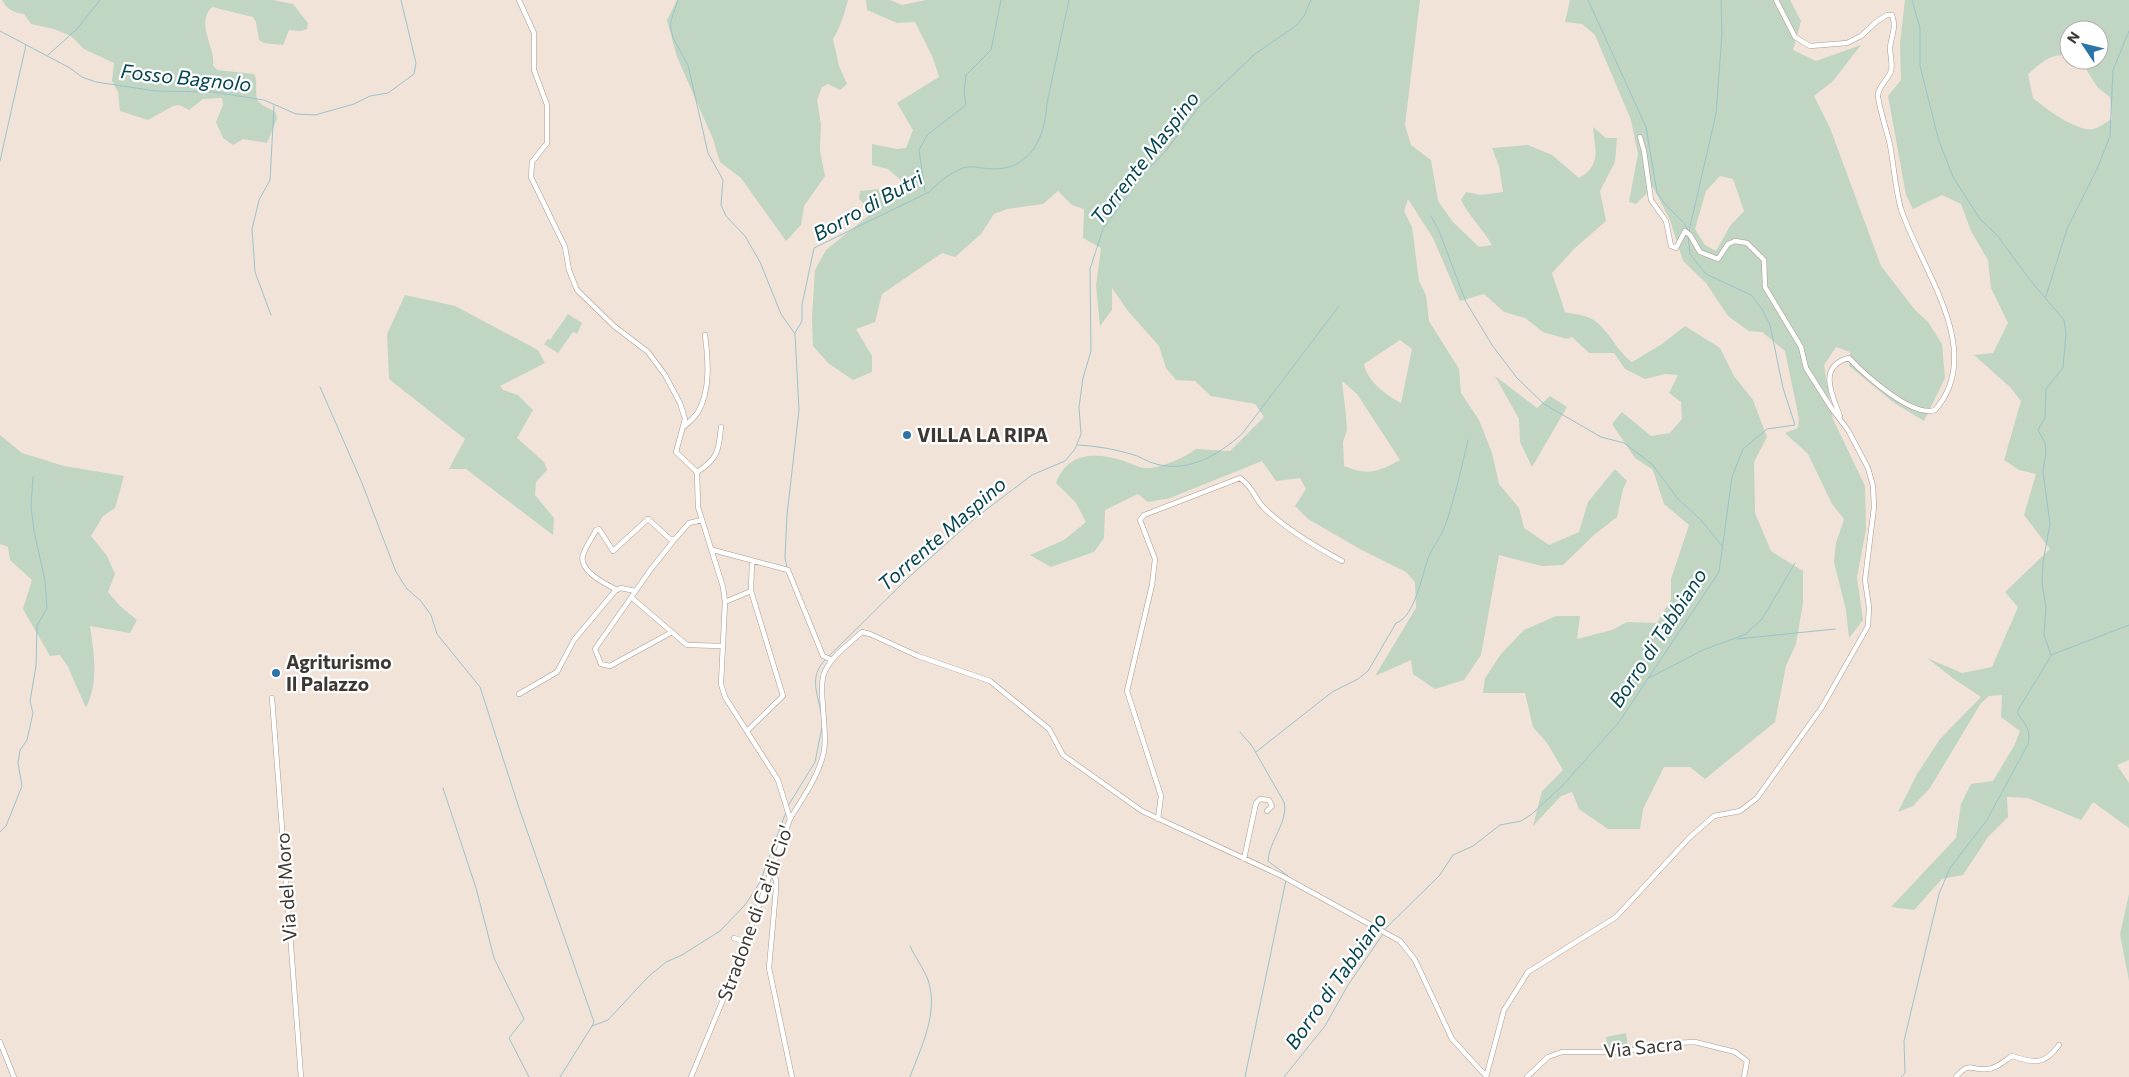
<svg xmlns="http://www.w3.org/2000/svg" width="2129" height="1077" font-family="Commissioner,sans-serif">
  <rect width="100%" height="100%" fill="#f2e3d9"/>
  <!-- green -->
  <path fill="#c0d5c2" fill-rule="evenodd" d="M2 0H273L293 4 308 23 307 29 301 31 289 30 283 45 264 43 259 40 256 22 253 17 212 7C195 24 216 48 213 65L217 70 254 74C259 82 253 95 259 102 263 107 271 108 276 113L277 119 267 143 243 139 233 145 223 138 216 122 223 105 222 98 203 99 189 110 179 105 173 106 148 120 120 111 118 92 112 81 114 63 84 49 71 36 54 29 31 24 24 14C12 12 8 10 2 0Z
    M677 0H848C844 15 841 26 833 39L839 66 847 84 840 90 828 84 822 87 817 100 821 125 820 151 825 176 804 206 801 225 786 241 741 178 720 162 713 139 677 57 667 20Z
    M866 0H890L902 5 926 0H1420L1405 125 1411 145 1431 160 1438 201 1453 222 1479 247 1492 245C1482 228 1471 219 1461 200L1466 192 1481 195 1503 192 1499 166 1492 148 1528 145 1552 155 1579 178C1602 165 1595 150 1593 127L1606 138H1617L1615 162 1600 191 1606 221 1575 248 1552 273 1565 312C1573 314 1585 315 1592 319 1609 329 1616 351 1632 362L1662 344 1685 326 1720 348 1734 376 1753 400 1767 437 1754 462 1755 513 1771 551 1803 571V603L1796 644 1786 666 1775 722 1705 779 1690 767H1664L1643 809 1640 829H1608L1579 809 1572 792 1561 796 1533 826 1542 791 1563 770 1547 743 1533 727 1525 693H1483L1485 678 1501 654 1524 630 1556 616H1580L1577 639 1612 630 1627 622 1657 623 1671 599V579L1689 525 1664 504 1653 470 1635 458 1612 424 1622 412 1651 436 1670 433 1682 419 1681 402 1669 393 1678 375 1665 374 1645 379 1625 369 1614 353H1589L1572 337 1567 339 1543 332 1525 318 1504 312 1484 294 1460 301 1433 238 1408 199 1404 211 1412 227 1419 281 1426 295 1429 321 1459 369 1461 393 1479 420 1492 453 1499 484 1519 508 1524 528 1549 545 1579 532 1588 502 1615 469 1627 481 1623 489 1617 517 1594 535 1563 565 1542 566 1499 555 1481 655 1464 680 1435 689 1413 674 1411 660 1375 676 1416 608 1415 582 1406 572 1360 549 1308 519 1295 506 1306 489 1300 478 1276 481 1262 461 1170 498 1148 502 1138 494 1105 510 1104 538 1094 552 1051 567 1030 555 1064 540 1086 522 1076 503 1056 483C1068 452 1095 452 1124 461 1130 463 1139 468 1146 468 1159 469 1186 457 1196 449L1230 451 1264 417 1255 404 1211 396 1195 381 1176 380 1166 368 1159 346 1128 311 1112 288V310L1100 326 1096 286 1101 248 1083 238 1084 209 1072 205 1058 191 1043 204 1007 209 994 214 981 234 955 257 942 253 882 294 875 322 856 329 872 356V372L853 380 828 363 813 346 812 318 815 270 826 250 873 212 859 199 860 191 891 188 905 184 888 169 872 165V144L897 149 906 148 913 130 897 103 939 77 933 58 915 22 897 23 867 10ZM1400 340 1412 349 1401 403C1386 395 1367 381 1364 364ZM1342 381 1357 394 1400 460C1378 472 1368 476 1344 466L1343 442 1347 430 1346 416Z
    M1570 0H1790L1801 21 1793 50 1816 61 1861 45 1833 81 1814 96 1830 128 1881 266 1915 310 1928 322 1942 344 1945 378 1924 421 1893 402 1849 366 1850 352 1836 347 1824 365 1833 419 1865 486 1866 529 1857 578 1863 620 1849 638 1846 610 1834 562 1836 543 1844 519 1832 504 1808 454 1785 433 1798 428 1799 419 1785 351 1762 332 1749 331 1728 316 1706 283 1683 261 1670 220 1653 187 1636 204 1629 202 1638 154 1631 120 1595 35 1582 24 1565 22ZM1720 176 1733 179 1744 211 1730 226 1716 251 1705 245 1695 229 1706 191Z
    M1905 0H2129V760L2117 765 2129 783V828L2093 802 2081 820 2028 798 2007 797 2008 817 1988 837 1963 875 1942 879 1914 910 1891 907 1956 838 1961 804 1971 784 1993 781 2014 746 2020 731 2001 717 2002 695 1989 696 1981 703 1930 788 1913 806 1898 812 1917 774 1940 739 1981 697 1954 679 1927 658 1962 673 1992 667 2018 607 2005 592 2050 549 2024 515 2036 474 2019 470 2004 460 2021 401 2010 387 1974 355 1993 353 2008 323 1991 288 1988 260 1971 231 1961 204 1942 195 1913 209 1906 195 1888 96 1901 80 1900 43ZM2069 30H2099V60H2076L2082 63 2098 88 2110 97 2112 119C2106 122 2100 127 2094 129 2078 133 2045 108 2033 98L2028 74C2039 65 2053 50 2069 57Z
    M405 295 455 306 538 350 545 363 500 386 503 390 518 395 533 410 517 438 544 462 547 470 536 482 535 495 554 518 553 535 466 469H449L465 439 389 379 387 334Z
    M568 314 582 323 577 334 573 332 558 353 544 344 548 339 550 340Z
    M1495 376 1537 408 1550 396 1567 407 1532 467 1520 442 1519 419Z
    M0 435 22 453 64 466 124 476 115 508 103 516 91 536 107 556 115 574 108 592 120 606 137 620 130 633 90 626C94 654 99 682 86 708L68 667 60 655 50 656 23 609 32 580 10 560 8 547 0 544Z
    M2129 894V981L2120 934Z
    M1626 1033 1628 1046 1608 1050 1606 1037Z"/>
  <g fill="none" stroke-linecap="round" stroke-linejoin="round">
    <!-- stream -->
    <path stroke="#9ac3cc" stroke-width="1" d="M678 0 670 24 673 38 688 65 708 153 723 180 721 205 726 216 745 236 760 262 781 314 795 334 799 410 787 515 785 558 787 567
      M1588 0 1646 127 1657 192 1664 203 1684 223 1688 230
      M1912 0 1920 28V65L1923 78 1939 141 1953 177 1980 219 1997 235 2030 280 2064 320 2066 333 2063 368 2046 389 2045 418 2038 430 2045 443 2046 452 2043 472 2050 524 2043 562 2042 583 2046 607 2044 635 2051 655
      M0 31 70 68 82 77 96 82 156 91 213 92 264 100 296 114 315 115 354 104 370 96 388 93 414 74 416 63 401 0
      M48 55 77 29 100 0
      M0 161 26 45
      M925 191 919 150 927 135 966 105 964 93 966 75 991 50 1001 0
      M1431 216 1439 231 1466 302 1492 345 1517 378 1544 404 1601 437 1624 443 1652 464 1678 499 1702 521 1722 546
      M1689 231 1716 114 1722 34 1721 0
      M2046 296 2067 229 2097 169 2110 136 2113 70 2129 31
      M271 315 255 272 252 229 259 200 270 180 274 106
      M795 333 802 321V305L814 248 929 192C939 182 950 173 963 168 971 165 985 169 994 169 1032 169 1045 136 1047 103L1069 0
      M320 387 362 483 396 572 407 589 420 600 431 615 437 634 480 687 519 808 587 1002 594 1022 592 1026
      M1078 445C1096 446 1114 449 1131 454 1140 456 1147 462 1156 464 1189 473 1218 455 1242 434L1339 306
      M1737 639 1835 629
      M2051 655 2129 625
      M829 656 909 577 974 519 1032 475 1065 461 1075 449 1081 434 1079 407 1083 378 1091 351 1090 269 1103 229 1143 174 1165 152 1198 108 1255 54 1297 25 1304 16 1311 0
      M1649 678 1703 650 1746 634 1762 619 1795 563
      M822 718C819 696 807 677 826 659
      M1240 732 1252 746 1284 802C1289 821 1269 841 1268 861L1288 876
      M1256 752 1332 692 1358 679 1368 671 1396 623C1415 617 1422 574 1429 556 1433 546 1441 537 1445 526 1455 498 1461 469 1468 440
      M443 788 476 888 494 958 524 1019 509 1038 529 1077
      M788 806 815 762 822 727
      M0 832 6 826 22 786 18 763 20 750 27 740 33 713 30 701 36 666 37 626 47 608 45 581 34 531 31 506 33 477
      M1384 930 1439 876 1453 855 1473 846 1500 825 1521 821 1532 814 1563 785 1619 722 1719 572 1732 477 1743 449 1767 429 1795 425 1783 388 1770 325 1762 309 1751 295 1706 274 1690 254 1688 235
      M910 946C915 957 924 969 928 980 939 1013 921 1047 910 1077
      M560 1077 592 1026 608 1020 648 977 666 962 682 955 720 931 745 905 760 882 786 812
      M1245 1077 1286 880
      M1284 1077 1325 1026 1348 985 1383 934
      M1901 1077 1905 1073 1904 1041 1939 894 1950 868 1987 820 2028 744C2031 730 2026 725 2018 714V710L2051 656"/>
    <!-- minor casing -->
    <g stroke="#a89b91" stroke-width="5.5">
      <path id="minor" d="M519 0 534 33V70L547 105V143L532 162 531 177 565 247 569 270 577 290 614 326 648 352 665 375 680 403 685 419 676 452 697 472 698 507 723 587 725 602 721 684 725 697 778 780 790 819 739 961 691 1077
        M1776 0 1795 37 1810 46 1847 43 1861 36 1876 22 1887 15H1892C1897 27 1891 36 1890 48 1890 55 1893 64 1891 71 1888 80 1877 87 1878 97 1880 111 1887 131 1890 145 1894 166 1895 188 1901 209 1920 268 1987 351 1935 410 1912 418 1864 374 1849 358 1817 366 1832 395 1840 416
        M685 426C689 422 695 417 698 412 711 390 708 358 705 335
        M697 472C718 459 719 450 721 427
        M713 550 788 570 823 656 832 660
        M617 590C606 584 578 571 583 555 586 546 592 538 596 530L599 529 613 551 648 519 670 539H675L689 523 702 520
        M632 598 687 645 722 646
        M725 602 751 591
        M672 632 610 666 601 664 595 649 651 569 675 539
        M519 694 557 672 574 640 615 591 621 588 635 591
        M272 698 301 1077
        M747 731 783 696 751 591 752 561
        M790 819C803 797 819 776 824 751 828 729 817 687 825 671 833 655 849 644 862 632L870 634 918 656 990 681 1049 729 1063 755 1142 811 1282 876 1400 941 1415 960 1452 1039 1486 1076
        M1158 819 1161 796 1127 691 1152 585 1155 559 1140 520 1144 515 1240 478C1254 488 1254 498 1264 508 1286 529 1316 547 1342 561
        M1244 859 1256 803 1260 799 1269 800 1272 806 1267 811
        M772 872 776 880V889L769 968 792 1077
        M734 938 746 942
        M0 1042 14 1077
        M1486 1077 1504 1010 1528 972 1616 917 1690 837 1714 816 1740 811 1757 798 1822 707 1868 626 1869 607 1865 580 1874 507 1873 486 1868 468 1848 430 1832 409 1806 368 1801 347 1765 287 1764 260 1747 243 1735 241 1728 244 1718 259 1700 252 1690 235 1685 231 1676 248 1671 246 1666 221 1651 200 1644 151 1640 137
        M1527 1077 1548 1057 1562 1052H1621L1676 1043 1695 1042 1735 1052 1747 1061 1744 1077
        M1956 1077C1971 1060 1970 1071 1987 1069 1996 1069 2004 1061 2012 1056 2034 1063 2044 1066 2059 1045"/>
    </g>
    <!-- minor -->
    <use href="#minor" stroke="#fff" stroke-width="4.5"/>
  </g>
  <!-- markers -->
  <g fill="#2b74a8" stroke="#fff" stroke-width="2">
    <circle cx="907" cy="435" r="5"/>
    <circle cx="276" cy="673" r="5"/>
  </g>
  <g text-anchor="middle" stroke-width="4.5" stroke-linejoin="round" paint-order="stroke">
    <!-- poi labels -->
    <g font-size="19" font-weight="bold" fill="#3e3834" stroke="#fff" text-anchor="start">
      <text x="917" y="442">VILLA LA RIPA</text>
      <text x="286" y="669">Agriturismo<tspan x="286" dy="22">Il Palazzo</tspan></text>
    </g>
    <!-- street labels -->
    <g font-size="19" fill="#3e3834" stroke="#fff">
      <text transform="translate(286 887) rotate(-94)" y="7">Via del Moro</text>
      <text transform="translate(755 913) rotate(-70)" y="7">Stradone di Ca' di Cio'</text>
      <text transform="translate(1643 1047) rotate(-6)" y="7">Via Sacra</text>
    </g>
    <!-- water labels -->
    <g font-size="20" font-style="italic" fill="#064550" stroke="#fff">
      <text transform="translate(186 78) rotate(6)" y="7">Fosso Bagnolo</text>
      <text transform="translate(1145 158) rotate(-52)" y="7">Torrente Maspino</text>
      <text transform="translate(868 206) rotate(-29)" y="7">Borro di Butri</text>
      <text transform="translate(942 534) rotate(-41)" y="7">Torrente Maspino</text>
      <text transform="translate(1658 638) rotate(-57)" y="7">Borro di Tabbiano</text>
      <text transform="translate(1336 981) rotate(-55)" y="7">Borro di Tabbiano</text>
    </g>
  </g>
  <!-- north arrow -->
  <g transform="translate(2084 45) rotate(305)"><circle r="24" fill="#ffffff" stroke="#b2afae"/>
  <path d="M0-4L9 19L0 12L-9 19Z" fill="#2b74a8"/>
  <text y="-8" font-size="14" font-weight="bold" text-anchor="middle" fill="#3e3834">N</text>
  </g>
</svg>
